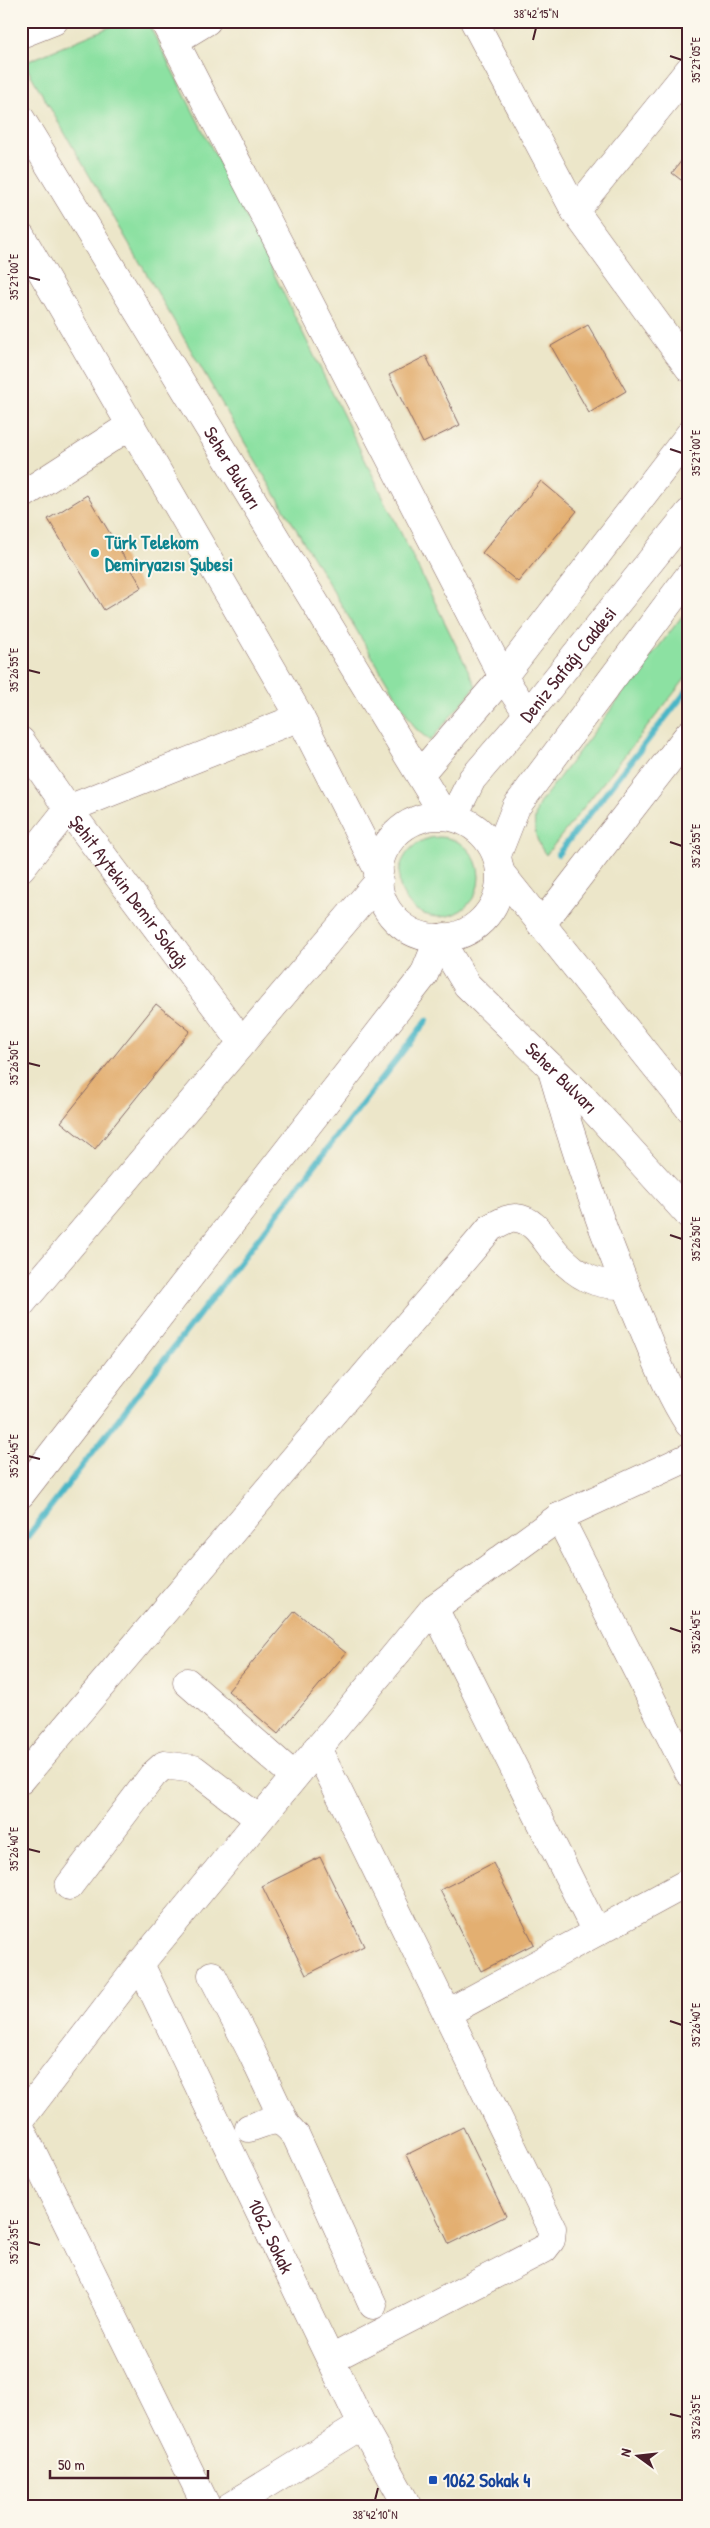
<svg xmlns="http://www.w3.org/2000/svg" width="710" height="2528" font-family="'Patrick Hand',sans-serif">
  <rect width="100%" height="100%" fill="#fbf7ec"/>
  <filter id="ink" filterUnits="userSpaceOnUse"><feTurbulence type="fractalNoise" baseFrequency=".02" numOctaves="2"/><feDisplacementMap in="SourceGraphic" scale="10" xChannelSelector="R" yChannelSelector="G"/><feConvolveMatrix kernelMatrix="1 2 1 2 8 2 1 2 1" color-interpolation-filters="sRGB"/></filter>
  <filter id="wash" filterUnits="userSpaceOnUse"><feTurbulence type="fractalNoise" baseFrequency=".0096" numOctaves="4" result="noise"/><feDisplacementMap in="SourceGraphic" scale="20" xChannelSelector="R" yChannelSelector="G"/><feGaussianBlur stdDeviation="1.12" result="paint"/><feColorMatrix in="noise" values="0 0 0 0 0 0 0 0 0 0 0 0 0 0 0 0 0 1.4 0 .05"/><feComposite in="paint" operator="in"/></filter>
  <g filter="url(#wash)">
    <rect width="100%" height="100%" fill="#ece6c9"/>
    <!-- green -->
    <path fill="#8ce1a2" stroke="#6b8066" d="M124 21H147L225 174 476 686 430 741 415 728 256 462 24 63Z
      M689 607V674L546 855C534 839 531 823 539 804Z
      M399 877a40 40 0 1 1 80 0a40 40 0 1 1-80 0Z"/>
    <g fill="none" stroke-linecap="round" stroke-linejoin="round">
      <!-- stream -->
      <path stroke="#4ab6c6" stroke-width="6" d="M558 854 689 688
        M21 1545 427 1020"/>
    </g>
    <g id="blocks">
      <!-- building -->
      <path fill="#e3af71" d="M689 151V186L672 173Z
        M588 325 626 391 589 413 551 346Z
        M426 356 460 425 423 443 389 375Z
        M541 481 577 511 518 582 482 553Z
        M87 495 142 587 104 610 48 519Z
        M156 1004 190 1031 95 1149 61 1122Z
        M295 1611 346 1653 278 1734 228 1691Z
        M320 1857 364 1946 306 1975 262 1886Z
        M493 1863 534 1944 481 1971 440 1890Z
        M463 2127 506 2216 449 2244 406 2155Z"/>
    </g>
  </g>
  <g filter="url(#ink)">
    <use href="#blocks" fill-opacity="0" stroke="#836562" stroke-width="1"/>
    <g fill="none" stroke-linecap="round" stroke-linejoin="round">
      <!-- minor casing -->
      <g stroke="#836562" stroke-width="29">
        <g id="minor">
          <path d="M164 21 503 677 528 714"/>
          <path d="M474 21 575 211 689 368"/>
          <path d="M21 34 54 21"/>
          <path d="M174 41 207 21"/>
          <path d="M575 211 689 70"/>
          <path d="M21 496 131 425"/>
          <path id="s1" d="M21 741 68 809 242 1042"/>
          <path d="M420 774 503 677 689 435"/>
          <path d="M21 868 68 809 300 717"/>
          <path d="M541 925 689 734"/>
          <path d="M551 1067C575 1153 605 1239 640 1321 655 1356 668 1392 689 1424"/>
          <path d="M21 1304 379 881"/>
          <path d="M21 1494 424 975 439 938"/>
          <path d="M559 1517 689 1773"/>
          <path d="M434 1608 596 1932"/>
          <path d="M187 1682 294 1776"/>
          <path d="M317 1748 552 2228 551 2240 544 2249 331 2359"/>
          <path d="M21 1780 491 1227C498 1224 509 1217 516 1218 537 1220 545 1242 558 1255 578 1276 595 1286 625 1285"/>
          <path d="M69 1886 153 1775 164 1765 194 1769 259 1819"/>
          <path id="s2" d="M140 1964 362 2425 408 2507"/>
          <path d="M212 1975 252 2053 285 2123"/>
          <path d="M447 2013 689 1882"/>
          <path d="M21 2119 140 1964 434 1608 559 1517 689 1457"/>
          <path d="M249 2128C273 2120 278 2114 296 2136L373 2305"/>
          <path d="M21 2129 207 2507"/>
          <path d="M229 2507 362 2425"/>
        </g>
      </g>
      <!-- major casing -->
      <g stroke="#836562" stroke-width="29">
        <g id="major">
          <path id="s3" d="M21 119 444 815"/>
          <path d="M21 236 300 717 379 872"/>
          <circle cx="439" cy="877" r="61"/>
          <path id="s4" d="M453 817 472 779 528 714 689 513"/>
          <path d="M497 855 516 807 689 576"/>
          <path d="M500 872 689 1108"/>
          <path id="s5" d="M445 937 449 955 467 985 584 1099 689 1215"/>
        </g>
      </g>
      <!-- minor -->
      <use href="#minor" stroke="#fff" stroke-width="28"/>
      <!-- major -->
      <use href="#major" stroke="#fff" stroke-width="28"/>
    </g>
  </g>
  <!-- ticks -->
  <path fill="none" stroke="#4a1f2b" stroke-width="2" d="M533 40 536 28M670 56 682 60M28 277 40 280M670 449 682 453M28 670 40 673M670 842 682 846M28 1063 40 1066M670 1235 682 1239M28 1456 40 1459M670 1628 682 1632M28 1849 40 1852M670 2021 682 2025M28 2242 40 2245M670 2414 682 2417M375 2500 378 2488"/>
  <!-- markers -->
  <circle fill="#0f9aa8" stroke="#fbf7ec" stroke-width="2" cx="95" cy="553" r="5"/>
  <rect fill="#1a4fb4" stroke="#fbf7ec" stroke-width="2" x="428" y="2475" width="10" height="10" rx="2.5"/>
  <g text-anchor="middle" stroke-width="4" stroke-linejoin="round" paint-order="stroke">
    <!-- street labels -->
    <g font-size="19" fill="#4a1f2b" stroke="#fbf7ec">
      <text dy="7" stroke="none"><textPath href="#s3" startOffset="408">Seher Bulvarı</textPath></text>
      <text dy="7" stroke="none"><textPath href="#s4" startOffset="192">Deniz Safağı Caddesi</textPath></text>
      <text dy="7" stroke="none"><textPath href="#s1" startOffset="186">Şehit Aytekin Demir Sokağı</textPath></text>
      <text dy="7" stroke="none"><textPath href="#s5" startOffset="186">Seher Bulvarı</textPath></text>
      <text dy="7" stroke="none"><textPath href="#s2" startOffset="302">1062. Sokak</textPath></text>
    </g>
    <!-- culture labels -->
    <g font-size="19" font-weight="bold" fill="#0d838f" stroke="#fbf7ec" text-anchor="start">
      <text x="105" y="549">Türk Telekom<tspan x="105" dy="22">Demiryazısı Şubesi</tspan></text>
    </g>
    <!-- transit labels -->
    <g font-size="19" font-weight="bold" fill="#164399" stroke="#fbf7ec" text-anchor="start">
      <text x="443" y="2487">1062 Sokak 4</text>
    </g>
  </g>
  <!-- margin -->
  <rect width="710" height="2528" fill="none" stroke="#fbf7ec" stroke-width="55"/>
  <!-- north arrow -->
  <g transform="translate(638 2456) rotate(285)" stroke="#fbf7ec" stroke-width="4" paint-order="stroke">
  <path d="M0-4L9 19L0 12L-9 19Z" fill="#4a1f2b"/>
  <text y="-8" font-size="14" font-weight="bold" text-anchor="middle" fill="#4a1f2b">N</text>
  </g>
  <!-- scale -->
  <path d="M50 2470v8h158v-8" fill="none" stroke="#4a1f2b" stroke-width="2.5"/>
  <text x="58" y="2470" font-size="15" fill="#4a1f2b" stroke="#fbf7ec" stroke-width="4" paint-order="stroke">50 m</text>
  <rect x="28" y="28" width="654" height="2472" fill="none" stroke="#4a1f2b" stroke-width="2"/>
  <g font-size="12" text-anchor="middle" fill="#4a1f2b">
    <text x="536" y="18">38°42'15"N</text>
    <text transform="translate(696 60) rotate(-90)" y="4">35°27'05"E</text>
    <text transform="translate(14 277) rotate(-90)" y="4">35°27'00"E</text>
    <text transform="translate(696 453) rotate(-90)" y="4">35°27'00"E</text>
    <text transform="translate(14 670) rotate(-90)" y="4">35°26'55"E</text>
    <text transform="translate(696 846) rotate(-90)" y="4">35°26'55"E</text>
    <text transform="translate(14 1063) rotate(-90)" y="4">35°26'50"E</text>
    <text transform="translate(696 1239) rotate(-90)" y="4">35°26'50"E</text>
    <text transform="translate(14 1456) rotate(-90)" y="4">35°26'45"E</text>
    <text transform="translate(696 1632) rotate(-90)" y="4">35°26'45"E</text>
    <text transform="translate(14 1849) rotate(-90)" y="4">35°26'40"E</text>
    <text transform="translate(696 2025) rotate(-90)" y="4">35°26'40"E</text>
    <text transform="translate(14 2242) rotate(-90)" y="4">35°26'35"E</text>
    <text transform="translate(696 2417) rotate(-90)" y="4">35°26'35"E</text>
    <text x="375" y="2519">38°42'10"N</text>
  </g>
</svg>
